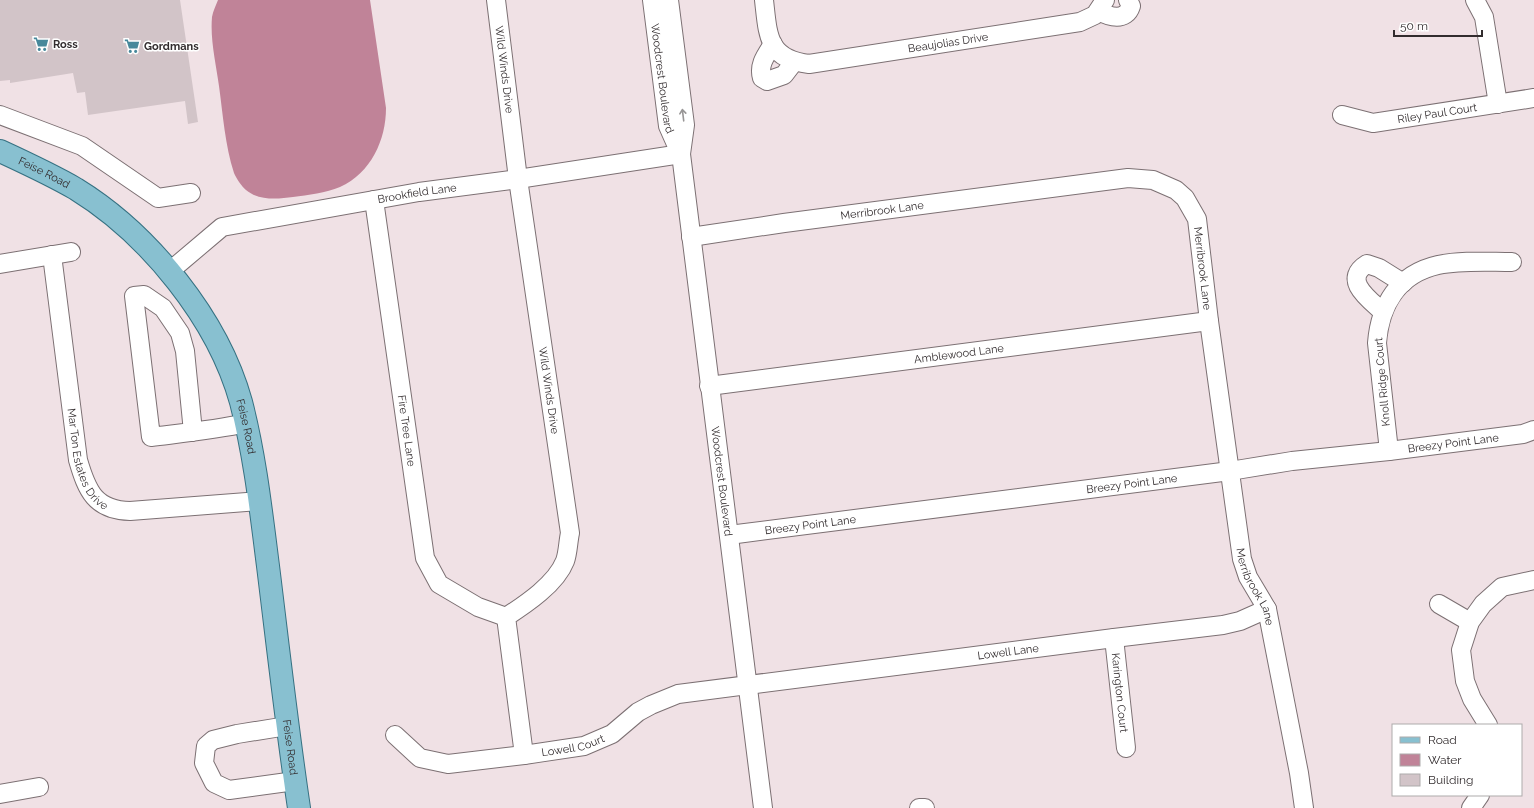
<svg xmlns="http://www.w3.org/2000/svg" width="1534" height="808" font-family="Raleway,sans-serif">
  <rect width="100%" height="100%" fill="#f0e1e5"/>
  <!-- water -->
  <path fill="#c08398" d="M218 0H370L386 108C386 140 371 173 340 187 326 193 308 195 293 197 278 199 259 201 246 190 242 187 236 178 234 173 225 145 223 115 219 86 216 64 210 40 212 17 213 11 216 5 218 0Z"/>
  <!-- building -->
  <path fill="#d2c4c8" d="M0 0H180L198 122 188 124 185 101 88 115 85 92 77 93 73 73 10 83V80L0 81Z"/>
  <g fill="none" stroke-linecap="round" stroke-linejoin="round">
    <!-- minor casing -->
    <g stroke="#7c7073" stroke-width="20">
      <g id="minor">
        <path id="s1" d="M496 0 518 179 570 533C568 542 568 553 565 561 556 584 526 604 506 617L524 755"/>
        <path id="s2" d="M652 0 668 126 680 153"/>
        <path id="s3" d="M669 0 685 125 681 154 763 808"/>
        <path id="s4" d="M764 0C768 35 767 59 809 64L1080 22 1095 15 1105 0"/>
        <path d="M1475 0 1484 17 1498 104"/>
        <path d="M1099 11C1109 17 1126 22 1131 6L1128 0"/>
        <path d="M773 44C766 55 758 65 762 78L767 81 784 75 794 62"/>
        <path d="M0 115 82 146 158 198 191 193"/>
        <path id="s5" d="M1342 115 1373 123 1534 98"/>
        <path id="s6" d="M374 200 425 558 439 584 478 607 506 617"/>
        <path id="s7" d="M691 237 784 223 1128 178 1153 180 1176 190 1185 198 1197 219 1209 321 1242 559 1248 577 1267 609 1299 773 1304 808"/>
        <path id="s8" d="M52 255 78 460C87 491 95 510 130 511L260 501"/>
        <path d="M0 264 71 252"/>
        <path id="s9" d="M170 271 222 227 419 192 518 179 681 154"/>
        <path d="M1383 312C1370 300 1341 280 1367 264L1379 268 1403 283"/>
        <path id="s10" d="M709 386 1209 321"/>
        <path d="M193 432 185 351 180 333 163 308 144 295 134 296 151 437C183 433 215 430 246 423"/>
        <path d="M1389 451 1377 343C1380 305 1398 274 1438 265 1462 260 1488 262 1512 262"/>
        <path id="s11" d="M729 535 1230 471 1292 461 1389 451 1523 434 1534 430"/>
        <path d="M1439 604 1470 622"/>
        <path id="s12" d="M1114 638 1126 748"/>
        <path d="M1488 725 1472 699 1465 681 1461 650 1470 622 1483 604 1502 587 1534 580"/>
        <path d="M287 726 237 734 213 740 206 746 204 763 214 783 229 790 295 781"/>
        <path id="s13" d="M395 735 420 758 448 764 524 755 584 746 612 734 638 712 651 705 678 694 1114 638 1223 625 1240 621 1267 609"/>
        <path d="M0 794 39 787"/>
        <path d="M919 808H925"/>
        <path d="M1471 808 1480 795"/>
      </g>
    </g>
    <!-- major casing -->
    <g stroke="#367182" stroke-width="24">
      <g id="major">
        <path id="s14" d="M0 151C26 163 52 175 76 189 149 234 218 319 241 402 255 456 261 511 268 566 278 647 287 728 299 808"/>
      </g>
    </g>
    <!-- minor -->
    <use href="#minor" stroke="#fff" stroke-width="18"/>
    <!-- major -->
    <use href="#major" stroke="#88c0d0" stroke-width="22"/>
  </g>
  <!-- one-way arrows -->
  <defs><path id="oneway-shaft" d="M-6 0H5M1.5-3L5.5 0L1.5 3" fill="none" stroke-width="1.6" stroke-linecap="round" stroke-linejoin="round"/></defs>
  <use stroke="#989696" href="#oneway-shaft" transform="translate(683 115) rotate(-97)"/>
  <!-- icons -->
  <defs>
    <g id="supermarket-bare" transform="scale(1.2)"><path d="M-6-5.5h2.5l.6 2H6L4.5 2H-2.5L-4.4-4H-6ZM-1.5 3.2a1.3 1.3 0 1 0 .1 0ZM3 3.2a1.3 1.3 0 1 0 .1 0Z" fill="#47889b" stroke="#fff" stroke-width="2.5" paint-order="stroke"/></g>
  </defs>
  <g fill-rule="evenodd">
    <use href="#supermarket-bare" x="41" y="44"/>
    <use href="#supermarket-bare" x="132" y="46"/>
  </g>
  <g text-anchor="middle" stroke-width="3" stroke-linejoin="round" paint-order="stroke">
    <!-- street labels -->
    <g font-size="11" fill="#322c2e" stroke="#fff">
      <text dy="4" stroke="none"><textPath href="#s4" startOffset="229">Beaujolias Drive</textPath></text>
      <text dy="4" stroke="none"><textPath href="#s1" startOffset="70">Wild Winds Drive</textPath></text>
      <text dy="4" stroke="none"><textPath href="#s2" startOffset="79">Woodcrest Boulevard</textPath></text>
      <text dy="4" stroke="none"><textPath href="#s5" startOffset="97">Riley Paul Court</textPath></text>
      <text dy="4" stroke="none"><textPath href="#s14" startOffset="49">Feise Road</textPath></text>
      <text dy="4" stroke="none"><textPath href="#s9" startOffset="266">Brookfield Lane</textPath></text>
      <text dy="4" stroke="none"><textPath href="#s7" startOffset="193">Merribrook Lane</textPath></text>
      <text dy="4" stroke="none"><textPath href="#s7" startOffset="577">Merribrook Lane</textPath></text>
      <text dy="4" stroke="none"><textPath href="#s10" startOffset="252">Amblewood Lane</textPath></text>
      <text transform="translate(1382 382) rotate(-95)" y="4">Knoll Ridge Court</text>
      <text dy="4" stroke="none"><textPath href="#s1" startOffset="394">Wild Winds Drive</textPath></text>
      <text dy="4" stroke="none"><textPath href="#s14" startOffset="385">Feise Road</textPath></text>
      <text dy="4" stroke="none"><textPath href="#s6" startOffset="233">Fire Tree Lane</textPath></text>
      <text dy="4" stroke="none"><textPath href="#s11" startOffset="730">Breezy Point Lane</textPath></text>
      <text dy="4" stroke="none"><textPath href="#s8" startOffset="209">Mar Ton Estates Drive</textPath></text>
      <text dy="4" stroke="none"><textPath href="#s3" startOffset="485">Woodcrest Boulevard</textPath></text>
      <text dy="4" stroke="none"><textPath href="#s11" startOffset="406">Breezy Point Lane</textPath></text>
      <text dy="4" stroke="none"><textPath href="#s11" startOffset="82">Breezy Point Lane</textPath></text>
      <text dy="4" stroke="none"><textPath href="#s7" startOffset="901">Merribrook Lane</textPath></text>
      <text dy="4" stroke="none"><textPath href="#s13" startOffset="641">Lowell Lane</textPath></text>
      <text dy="4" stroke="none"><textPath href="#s12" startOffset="55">Karington Court</textPath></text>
      <text dy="4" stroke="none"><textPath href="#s13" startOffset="189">Lowell Court</textPath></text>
      <text dy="4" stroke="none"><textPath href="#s14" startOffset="709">Feise Road</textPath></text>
    </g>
    <!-- poi labels -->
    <g font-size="11" font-weight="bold" fill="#322c2e" stroke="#fff" text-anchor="start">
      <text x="53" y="48">Ross</text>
      <text x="144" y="50">Gordmans</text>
    </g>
  </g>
  <!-- legend -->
  <rect x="1392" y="724" width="130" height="72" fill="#ffffff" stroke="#adabab"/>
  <rect x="1400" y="737" width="20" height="6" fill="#88c0d0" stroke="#adabab"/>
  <text x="1428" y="744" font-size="12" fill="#322c2e">Road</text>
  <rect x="1400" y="754" width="20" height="12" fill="#c08398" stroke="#adabab"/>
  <text x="1428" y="764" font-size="12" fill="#322c2e">Water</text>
  <rect x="1400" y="774" width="20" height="12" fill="#d2c4c8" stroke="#adabab"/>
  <text x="1428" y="784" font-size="12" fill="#322c2e">Building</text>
  <!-- scale -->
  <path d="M1394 30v6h88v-6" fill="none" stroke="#322c2e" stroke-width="2"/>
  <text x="1400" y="30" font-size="12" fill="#322c2e" stroke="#ffffff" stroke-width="3" paint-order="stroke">50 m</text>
</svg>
